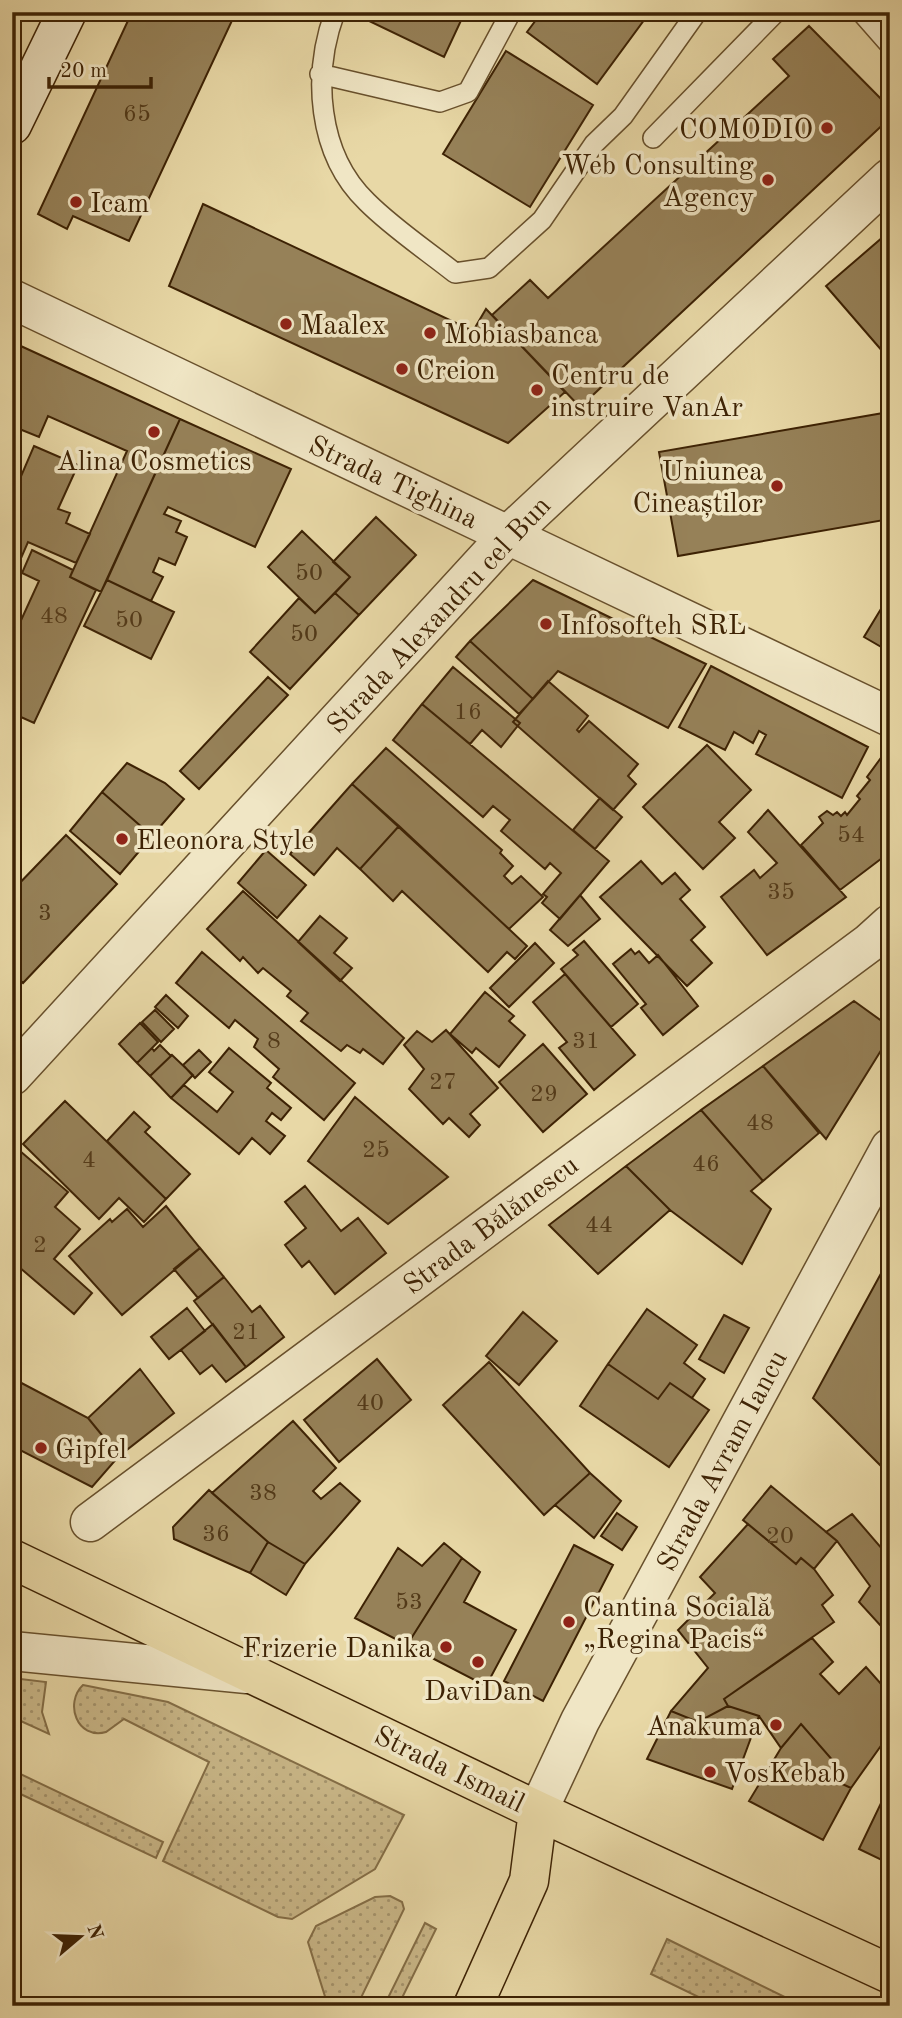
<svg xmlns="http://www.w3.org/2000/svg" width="902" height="2018" font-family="'Old Standard TT',serif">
  <defs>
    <pattern id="grass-dots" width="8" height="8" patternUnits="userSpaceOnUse" patternTransform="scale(1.75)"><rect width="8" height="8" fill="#cbb98a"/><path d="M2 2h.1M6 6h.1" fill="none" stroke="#a6966f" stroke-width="1.8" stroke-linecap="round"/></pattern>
  </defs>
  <rect width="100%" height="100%" fill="#e8d8a6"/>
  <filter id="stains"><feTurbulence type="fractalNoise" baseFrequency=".00286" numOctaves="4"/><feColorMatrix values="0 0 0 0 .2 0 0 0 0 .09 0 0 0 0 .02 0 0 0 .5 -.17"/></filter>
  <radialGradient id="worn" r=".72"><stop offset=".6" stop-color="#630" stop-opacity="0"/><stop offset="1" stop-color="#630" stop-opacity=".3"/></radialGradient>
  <!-- grass -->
  <path fill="url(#grass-dots)" stroke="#846e47" stroke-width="2" d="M12 1678 46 1682 42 1712 49 1734 12 1717Z
    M83 1685 168 1702 404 1815 375 1869 292 1919 278 1917 163 1861 209 1762 124 1719 106 1732C77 1740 64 1703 83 1685Z
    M12 1770 163 1842 156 1858 12 1790Z
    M390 1896 402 1902 404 1909 357 2006H328L308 1942 316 1926 375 1897Z
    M425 1923 436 1929 398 2006H384Z
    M667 1939 803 2006H717L651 1974Z"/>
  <!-- building -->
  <path fill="#968158" stroke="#3d2204" stroke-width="2" d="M132 12H236L129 241 73 216 67 229 38 214Z
    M370 12H465L444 57 367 20Z
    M542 12H650L597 84 527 32Z
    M809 26 890 108V118L580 407 492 315 530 280 548 298 789 76 773 59Z
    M506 51 593 105 530 207 443 154Z
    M203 204 473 331 486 309 565 392 508 443 169 286Z
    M883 237 890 245V360L826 286Z
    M12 342 180 419 101 592 70 577 127 451 48 416 39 437 12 426Z
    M889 412 890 519 678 556 659 452Z
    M180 419 291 469 255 547 168 507 164 514 181 521 176 532 187 537 175 565 159 558 153 572 163 577 151 601 107 580Z
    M34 446 78 465 58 509 70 513 66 523 90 534 76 563 28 542 15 572 12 571V486L16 488Z
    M376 517 416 555 359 615 335 593 350 577 333 562Z
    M302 531 350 577 315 613 268 567Z
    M32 550 73 570 70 577 96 590 34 723 12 713V640L39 581 22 573Z
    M107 580 174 612 151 659 84 626Z
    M533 580 706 664 668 728 558 671 533 699 470 641Z
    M335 593 359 615 290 689 250 652 299 598 315 613Z
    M890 594V652L864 637Z
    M470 641 533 699 519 714 456 657Z
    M711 666 868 747 842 798 756 754 766 735 759 731 753 743 734 732 725 750 679 727Z
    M453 667 520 723 501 747 482 730 470 744 422 704Z
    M268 677 288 695 199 789 180 771Z
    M548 681 588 716 577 730 579 732 589 721 638 764 628 776 636 784 613 810 513 722Z
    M422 704 609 861 560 919 542 903 547 897 543 894 561 873 550 863 545 869 501 831 510 820 493 806 483 817 393 740Z
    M707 745 751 790 719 822 735 838 703 869 643 807Z
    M386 748 502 850 500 853 513 866 504 876 512 884 521 876 543 897 509 929 352 784Z
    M883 755 890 759V852L840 890 801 845 823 823 819 817 827 811 833 815 837 812 841 816 845 812 847 815 860 799 857 796 870 780 867 777Z
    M127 763 165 783 184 799 152 836 102 792Z
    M352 784 399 826 360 869 337 848 314 875 290 854Z
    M102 792 152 836 120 874 70 831Z
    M600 798 622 817 595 849 573 830Z
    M768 810 846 897 767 955 721 897 754 870 760 878 777 863 748 832Z
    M399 826 527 946 515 959 507 952 488 972 402 891 393 901 360 869Z
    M66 835 117 884 23 983 12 973 15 944 12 941V891Z
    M266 850 306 885 277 918 238 883Z
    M641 861 662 884 675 873 690 890 680 899 705 927 691 940 712 963 687 986 600 897Z
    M243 891 404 1038 383 1064 363 1049 360 1053 347 1045 341 1051 301 1021 308 1013 287 996 291 991 263 968 258 973 243 957 240 961 207 929Z
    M580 895 600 919 568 946 550 930Z
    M320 916 347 938 334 953 352 968 340 981 298 942Z
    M584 941 638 1004 611 1027 561 969 578 955 573 950Z
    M535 943 554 963 509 1007 490 988Z
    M631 949 635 954 639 951 649 963 658 955 698 1006 663 1035 641 1008 646 1004 613 964Z
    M202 952 355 1083 324 1120 273 1077 279 1069 254 1047 258 1039 235 1020 229 1028 176 983Z
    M565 974 635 1055 594 1090 559 1048 567 1042 533 1002Z
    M485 992 514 1016 509 1021 525 1035 499 1067 476 1048 472 1053 450 1034Z
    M166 995 188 1016 178 1028 155 1007Z
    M854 1001 890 1027V1036L826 1139 763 1066Z
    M155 1010 174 1029 161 1042 142 1022Z
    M140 1023 158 1042 137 1063 119 1044Z
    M446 1030 498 1088 470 1114 480 1125 469 1137 449 1118 443 1124 409 1089 424 1069 404 1045 417 1031 432 1042Z
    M543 1044 587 1094 543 1132 499 1082Z
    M160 1045 171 1056 150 1076 137 1063 152 1048 154 1051Z
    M229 1048 271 1083 267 1088 291 1108 281 1120 272 1113 266 1121 285 1136 270 1154 252 1138 239 1154 171 1098 184 1085 217 1112 233 1092 209 1072Z
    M199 1050 211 1062 195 1078 183 1065Z
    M172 1055 193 1075 171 1098 150 1076Z
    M763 1066 819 1133 763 1181 701 1110Z
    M355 1097 448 1177 388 1224 308 1161Z
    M65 1101 166 1199 144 1222 119 1198 99 1219 23 1144Z
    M701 1110 763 1181 751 1191 771 1209 742 1264 670 1210 626 1166Z
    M134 1112 150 1127 145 1132 190 1174 166 1199 107 1141Z
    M20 1151 68 1192 55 1207 80 1229 54 1259 92 1293 74 1314 12 1261V1159Z
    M626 1166 670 1210 598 1274 549 1225Z
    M305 1186 341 1231 358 1218 386 1253 335 1294 309 1261 302 1267 285 1245 306 1228 285 1202Z
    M166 1206 200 1248 122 1315 69 1256 110 1219 112 1222 127 1209 143 1227Z
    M200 1248 224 1277 198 1298 174 1269Z
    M890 1257V1475L813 1398Z
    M224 1277 252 1312 260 1306 284 1337 246 1367 194 1301Z
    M187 1308 205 1331 169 1359 151 1337Z
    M647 1309 697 1345 684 1363 705 1379 692 1398 670 1383 658 1399 608 1364Z
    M523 1312 557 1341 519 1385 486 1356Z
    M724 1315 749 1328 724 1373 699 1359Z
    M213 1324 246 1367 226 1382 212 1365 200 1374 181 1350Z
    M377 1359 411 1400 339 1462 304 1420Z
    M489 1362 590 1473 544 1515 443 1405Z
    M608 1364 658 1399 670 1383 709 1410 669 1467 580 1406Z
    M140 1369 174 1413 119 1456 88 1418Z
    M12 1378 88 1418 119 1456 92 1487 12 1446Z
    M293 1421 336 1468 313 1491 321 1499 340 1483 360 1501 305 1564 268 1542 212 1493Z
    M590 1473 621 1501 594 1538 555 1505Z
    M771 1486 837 1541 814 1569 801 1558 796 1564 743 1520Z
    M209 1490 268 1542 250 1573 174 1539 173 1527Z
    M617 1513 637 1527 622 1550 601 1536Z
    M852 1514 890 1558V1636L859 1602 870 1586 837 1541 826 1532Z
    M748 1524 796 1564 801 1558 814 1569 833 1595 822 1605 834 1622 724 1699 728 1706 698 1722 671 1711 708 1668 678 1630 715 1593 700 1577Z
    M268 1542 305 1564 286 1595 250 1573Z
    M444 1543 462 1558 407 1645 355 1618 398 1548 422 1566Z
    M574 1545 613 1565 543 1701 504 1681Z
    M462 1558 480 1572 464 1602 516 1630 486 1686 407 1645Z
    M812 1638 833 1662 820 1674 839 1694 866 1667 881 1684 890 1673V1733L851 1788 825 1776 835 1763 801 1724 781 1748 759 1716 728 1706 724 1699Z
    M728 1706 759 1716 732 1789 647 1759 671 1711 698 1722Z
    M801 1724 835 1763 825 1776 851 1788 823 1840 749 1801 781 1748Z
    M882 1801 890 1805V1864L859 1849Z"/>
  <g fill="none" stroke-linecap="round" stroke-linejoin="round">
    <!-- service casing -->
    <g stroke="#68502c" stroke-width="22">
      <path id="service" d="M335 12C312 74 317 154 367 202 393 228 426 250 455 273L489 268 542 220 594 144 623 116 697 12
        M861 12 890 45
        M320 74 440 102 468 92 511 12
        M653 138 776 12"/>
    </g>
    <!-- minor casing -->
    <g stroke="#68502c" stroke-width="41">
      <path id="minor" d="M12 299 890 717
        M90 1522 869 943 890 924
        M12 1651 247 1674
        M538 1811 580 1721 890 1148"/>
    </g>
    <!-- tertiary casing -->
    <g stroke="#68502c" stroke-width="41">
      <path id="tertiary" d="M12 1076 509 534 890 178"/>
    </g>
    <!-- secondary casing -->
    <g stroke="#3d2204" stroke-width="41">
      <path id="secondary" d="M12 125 67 12"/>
    </g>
    <!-- primary casing -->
    <g stroke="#3d2204" stroke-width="41">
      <path id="primary" d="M12 1559 538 1811 890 1974
        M473 2006 529 1881 538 1811"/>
    </g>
    <!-- service -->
    <use href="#service" stroke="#f0e6c5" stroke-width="19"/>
    <!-- minor -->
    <use href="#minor" stroke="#f0e6c5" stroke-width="38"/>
    <!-- tertiary -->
    <use href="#tertiary" stroke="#f0e6c5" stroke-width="38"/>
    <!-- secondary -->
    <use href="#secondary" stroke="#f0e6c5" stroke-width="38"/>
    <!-- primary -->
    <use href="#primary" stroke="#e8d8a6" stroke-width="38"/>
  </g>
  <!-- markers -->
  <g fill="#8f2418" stroke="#f0e6c5" stroke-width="2.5">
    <circle cx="827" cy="128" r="7"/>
    <circle cx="768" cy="180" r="7"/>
    <circle cx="76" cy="202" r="7"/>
    <circle cx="286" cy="324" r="7"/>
    <circle cx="430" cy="333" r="7"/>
    <circle cx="402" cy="369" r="7"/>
    <circle cx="537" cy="390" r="7"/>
    <circle cx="154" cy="432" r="7"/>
    <circle cx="777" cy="486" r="7"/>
    <circle cx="546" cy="624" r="7"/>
    <circle cx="122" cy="839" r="7"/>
    <circle cx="41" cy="1448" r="7"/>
    <circle cx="569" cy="1622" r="7"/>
    <circle cx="446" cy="1647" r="7"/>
    <circle cx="478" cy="1662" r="7"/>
    <circle cx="776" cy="1725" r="7"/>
    <circle cx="710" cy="1772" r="7"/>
  </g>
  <g text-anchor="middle" stroke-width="7" stroke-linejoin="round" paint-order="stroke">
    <!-- number labels -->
    <g font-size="24" fill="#533a19">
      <text x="137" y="121">65</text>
      <text x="309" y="580">50</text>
      <text x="54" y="623">48</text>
      <text x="129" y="627">50</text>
      <text x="304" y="641">50</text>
      <text x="468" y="719">16</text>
      <text x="851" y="842">54</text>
      <text x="781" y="899">35</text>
      <text x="45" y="920">3</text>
      <text x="274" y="1048">8</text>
      <text x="586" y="1048">31</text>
      <text x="443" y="1089">27</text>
      <text x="544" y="1101">29</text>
      <text x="760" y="1130">48</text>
      <text x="376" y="1157">25</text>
      <text x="89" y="1167">4</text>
      <text x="706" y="1171">46</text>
      <text x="599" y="1232">44</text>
      <text x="40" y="1252">2</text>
      <text x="246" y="1339">21</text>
      <text x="370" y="1410">40</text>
      <text x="263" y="1500">38</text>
      <text x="216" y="1541">36</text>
      <text x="780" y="1543">20</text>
      <text x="409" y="1609">53</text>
    </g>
    <!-- poi labels -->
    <g font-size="28" fill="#3d2204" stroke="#f0e6c5" text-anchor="start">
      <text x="813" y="138" text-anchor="end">COMODIO</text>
      <text x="754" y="174" text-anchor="end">Web Consulting<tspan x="754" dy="32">Agency</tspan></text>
      <text x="90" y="212">Icam</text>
      <text x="300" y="334">Maalex</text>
      <text x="444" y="343">Mobiasbanca</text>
      <text x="416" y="379">Creion</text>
      <text x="551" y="384">Centru de<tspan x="551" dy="32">instruire VanAr</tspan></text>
      <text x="154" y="470" text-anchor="middle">Alina Cosmetics</text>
      <text x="763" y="480" text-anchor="end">Uniunea<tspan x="763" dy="32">Cineaștilor</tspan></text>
      <text x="560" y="634">Infosofteh SRL</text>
      <text x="136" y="849">Eleonora Style</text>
      <text x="55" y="1458">Gipfel</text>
      <text x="583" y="1616">Cantina Socială<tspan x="583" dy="32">„Regina Pacis“</tspan></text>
      <text x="432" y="1657" text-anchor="end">Frizerie Danika</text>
      <text x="478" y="1700" text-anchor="middle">DaviDan</text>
      <text x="762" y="1735" text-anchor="end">Anakuma</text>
      <text x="724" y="1782">VosKebab</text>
    </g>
    <!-- street labels -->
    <g font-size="28" fill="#3d2204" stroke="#f0e6c5">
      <text transform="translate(394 481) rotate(25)" y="10">Strada Tighina</text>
      <text transform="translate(438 614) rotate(-47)" y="10">Strada Alexandru cel Bun</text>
      <text transform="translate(490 1224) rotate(-37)" y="10">Strada Bălănescu</text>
      <text transform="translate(721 1460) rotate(-62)" y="10">Strada Avram Iancu</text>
      <text transform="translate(450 1768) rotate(26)" y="10">Strada Ismail</text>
    </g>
  </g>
  <!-- margin -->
  <rect width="902" height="2018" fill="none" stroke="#e8d8a6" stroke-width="42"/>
  <rect x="14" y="14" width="874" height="1990" fill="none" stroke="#3d2204" stroke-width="3.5"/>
  <rect x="21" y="21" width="860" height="1976" fill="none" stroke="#3d2204" stroke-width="2"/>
  <!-- north arrow -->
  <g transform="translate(80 1937) rotate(71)" stroke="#f0e6c5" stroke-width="5" paint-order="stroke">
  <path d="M0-5L12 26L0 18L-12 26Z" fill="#3d2204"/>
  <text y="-10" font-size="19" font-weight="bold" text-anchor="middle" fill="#3d2204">N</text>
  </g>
  <!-- scale -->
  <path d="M49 77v10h102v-10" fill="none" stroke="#3d2204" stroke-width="3.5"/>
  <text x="60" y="77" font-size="21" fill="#3d2204" stroke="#f0e6c5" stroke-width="5" paint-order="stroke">20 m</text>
  <rect width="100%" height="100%" filter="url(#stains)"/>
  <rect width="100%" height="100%" fill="url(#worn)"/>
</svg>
